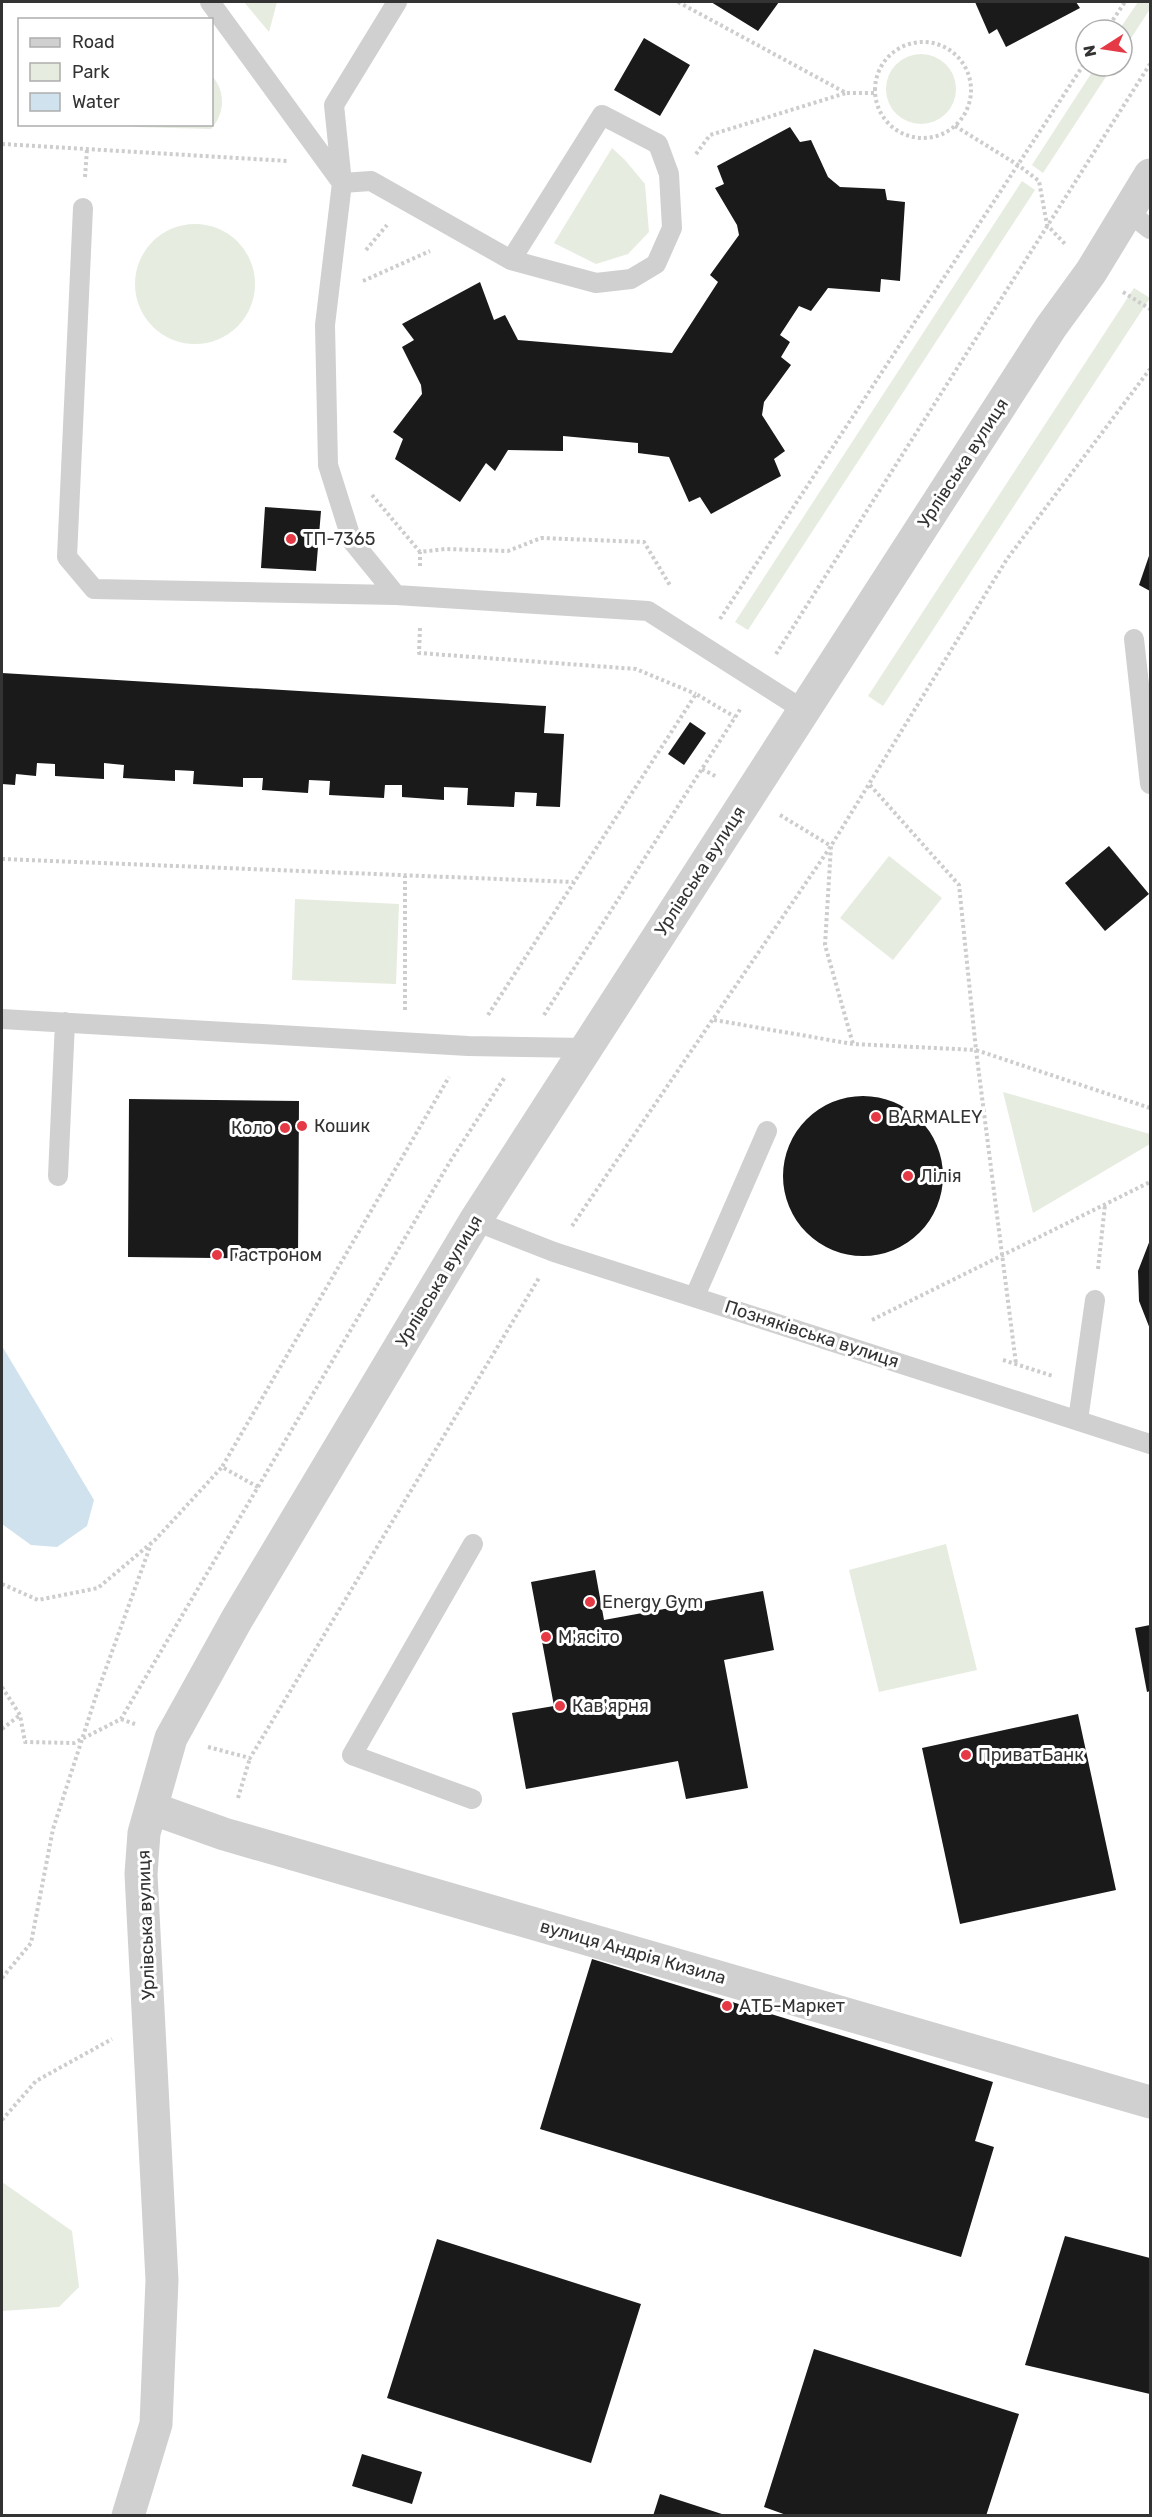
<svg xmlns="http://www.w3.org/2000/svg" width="1152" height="2517" font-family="Rubik,sans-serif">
  <rect width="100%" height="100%" fill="#fff"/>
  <!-- green -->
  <path fill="#e6ecdf" d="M244 2H277L269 32Z
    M1138 2H1150V9L1122 52V30H1119Z
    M886 89a35 35 0 1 1 70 0a35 35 0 1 1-70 0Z
    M1096 66H1113L1043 173 1032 165Z
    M212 76C226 91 225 114 211 129L135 127 130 125 212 124Z
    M612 148 625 160 645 184 649 232 628 254 596 264 554 243Z
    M1022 181 1035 190 748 630 735 622Z
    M135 284a60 60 0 1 1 120 0a60 60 0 1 1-120 0Z
    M1134 288 1150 298 883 706 868 696Z
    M889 856 942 898 893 960 840 918Z
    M295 899 399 904 396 984 292 980Z
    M1003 1092 1150 1134V1144L1033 1213Z
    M946 1544 977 1670 879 1692 849 1570Z
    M2 2182 72 2231 79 2287 59 2307 2 2311Z"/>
  <!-- water -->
  <path fill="#cfe2ee" d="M2 1346 94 1500 87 1526 57 1547 31 1545 2 1524Z"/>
  <!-- building -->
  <path fill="#1a1a1a" d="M711 2H779L758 31Z
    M975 2H1076L1080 8 1006 47 997 29 989 34Z
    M644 38 690 65 660 116 614 90Z
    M790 127 800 142 811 140 828 177 840 187 885 189 887 200 905 202 900 281 881 279 880 292 828 288 811 311 799 306 780 335 790 342 781 357 791 365 764 402 762 415 785 451 774 459 781 476 711 514 700 497 689 502 669 457 638 453V443L563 436V451L508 450 495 471 486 463 460 502 395 459 403 439 393 432 422 394 421 385 402 347 414 340 402 324 480 282 494 320 505 315 518 340 672 353 718 282 710 275 739 235 737 225 715 188 724 184 717 166Z
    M265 507 321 511 316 571 261 568Z
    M1150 553V591L1139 585Z
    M2 673 546 706 544 733 564 734 560 807 536 806 537 793 515 792 514 807 467 805 468 788 444 787V800L402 797V785H385L384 798 329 795 330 781 309 780 308 793 262 790 263 778H243V787L193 784 194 771 175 770V781L123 778 124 765 104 763V779L55 776V764L37 763 36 776 16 774 15 785 2 784Z
    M690 722 706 733 684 765 668 754Z
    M1109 846 1149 894 1105 931 1065 883Z
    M783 1176a80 80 0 1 1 160 0a80 80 0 1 1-160 0Z
    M129 1099 299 1101 298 1259 128 1257Z
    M1150 1240V1329L1139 1301 1138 1271Z
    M595 1570 604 1620 763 1591 774 1650 724 1660 748 1788 686 1799 678 1761 526 1789 512 1713 554 1706 531 1582Z
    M1150 1625V1691L1147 1692 1135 1628Z
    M1078 1714 1116 1890 960 1924 922 1748Z
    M592 1959 993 2082 975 2141 994 2147 961 2257 540 2129Z
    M1065 2236 1150 2258V2394L1025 2365Z
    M437 2239 641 2304 591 2463 387 2398Z
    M814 2349 1019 2414 986 2516H789L764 2507Z
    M362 2454 422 2472 412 2504 352 2486Z
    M660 2494 725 2515V2516H653Z"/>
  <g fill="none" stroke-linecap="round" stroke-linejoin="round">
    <!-- path -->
    <path stroke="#cdcdcd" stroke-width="4" stroke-dasharray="3 3" stroke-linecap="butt" d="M678 2 846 93H875
      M1106 30 1125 2
      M875 90a48 48 0 1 1 96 0a48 48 0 1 1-96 0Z
      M955 126 1018 165 1039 181 1047 225 1065 244
      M2 144 288 161
      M696 154 710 135 846 93
      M85 177 87 149
      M366 250 387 225
      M363 281 430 251
      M1123 292 1150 309
      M372 495 420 552 445 549 508 551 541 538 644 542 671 587
      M420 566V552
      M720 619 1086 61
      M420 628 419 653 636 669 696 694
      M776 654 1150 64
      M702 769 717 777
      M870 785 959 885 976 1050 1150 1108
      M780 815 831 846 825 945 853 1044
      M2 859 573 882
      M405 1010V876
      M488 1015 696 694 735 717
      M544 1015 741 708
      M714 1020 853 1044 976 1050 1016 1364
      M572 1226 831 846 1007 559 1150 369
      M1098 1269 1105 1205
      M872 1320 1150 1182
      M1003 1360 1053 1376
      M258 1487 222 1467 449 1077
      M2 1584 38 1600 98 1588 156 1539 222 1467
      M2 1687 20 1715 25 1742 74 1743 121 1719 451 1160 505 1077
      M121 1719 135 1724
      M2 1729 20 1715
      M208 1747 250 1758 539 1278
      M238 1798 250 1758
      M2 1978 31 1943 53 1829 96 1696 151 1544
      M2 2120 36 2081 112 2039"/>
    <!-- service -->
    <path stroke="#d0d0d0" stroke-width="20" d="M210 2 342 183 371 181 511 260 596 283 631 279 656 264 672 228 669 174 658 144 602 115 511 260
      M397 2 334 105 342 183 325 325 328 465 352 541 396 595 648 611 805 711
      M83 208 67 557 94 589 396 595
      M1127 211 1150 229
      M1134 639 1150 784
      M2 1019 468 1046 587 1048
      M58 1176 65 1022
      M475 1221 554 1252 1150 1444
      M695 1296 767 1131
      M1078 1420 1095 1300
      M472 1799 352 1755 473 1544"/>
    <!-- minor -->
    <path stroke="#d0d0d0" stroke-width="33" d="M151 1808 224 1834 1150 2102
      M128 2516 156 2424 162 2280 141 1874 144 1833 171 1738 237 1619 475 1221 1051 327 1091 272 1150 175"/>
  </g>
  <!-- markers -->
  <g fill="#e63946" stroke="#fff" stroke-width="2">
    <circle cx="291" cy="539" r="6"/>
    <circle cx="876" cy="1117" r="6"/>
    <circle cx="302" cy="1126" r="6"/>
    <circle cx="285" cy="1128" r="6"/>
    <circle cx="908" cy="1176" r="6"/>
    <circle cx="217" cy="1255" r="6"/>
    <circle cx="590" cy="1602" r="6"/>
    <circle cx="546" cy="1637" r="6"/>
    <circle cx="560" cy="1706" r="6"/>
    <circle cx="966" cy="1755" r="6"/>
    <circle cx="727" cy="2006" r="6"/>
  </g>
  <g text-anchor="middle" stroke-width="6" stroke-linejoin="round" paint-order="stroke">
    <!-- street labels -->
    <g font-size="18" fill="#333" stroke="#fff">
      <text transform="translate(963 463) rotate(-57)" y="6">Урлівська вулиця</text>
      <text transform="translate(700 871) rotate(-57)" y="6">Урлівська вулиця</text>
      <text transform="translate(439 1281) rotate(-59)" y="6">Урлівська вулиця</text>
      <text transform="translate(812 1334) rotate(18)" y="6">Позняківська вулиця</text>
      <text transform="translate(146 1925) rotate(-92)" y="6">Урлівська вулиця</text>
      <text transform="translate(633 1952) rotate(16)" y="6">вулиця Андрія Кизила</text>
    </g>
    <!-- poi labels -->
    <g font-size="18" fill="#333" stroke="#fff" text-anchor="start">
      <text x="303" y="545">ТП-7365</text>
      <text x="888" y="1123">BARMALEY</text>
      <text x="314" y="1132">Кошик</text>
      <text x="273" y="1134" text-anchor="end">Коло</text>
      <text x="920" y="1182">Лілія</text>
      <text x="229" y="1261">Гастроном</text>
      <text x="602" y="1608">Energy Gym</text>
      <text x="558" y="1643">М'ясіто</text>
      <text x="572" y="1712">Кав'ярня</text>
      <text x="978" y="1761">ПриватБанк</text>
      <text x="739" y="2012">АТБ-Маркет</text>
    </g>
  </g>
  <!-- border -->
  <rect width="1152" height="2517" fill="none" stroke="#333333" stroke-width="6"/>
  <!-- legend -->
  <rect x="18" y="18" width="195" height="108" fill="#ffffff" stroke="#adadad" stroke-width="1.5"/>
  <rect x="30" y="38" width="30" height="9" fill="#d0d0d0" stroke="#adadad" stroke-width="1.5"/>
  <text x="72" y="48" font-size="18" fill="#333333">Road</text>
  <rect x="30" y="63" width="30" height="18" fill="#e6ecdf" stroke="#adadad" stroke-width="1.5"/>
  <text x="72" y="78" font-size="18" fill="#333333">Park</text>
  <rect x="30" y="93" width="30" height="18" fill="#cfe2ee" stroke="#adadad" stroke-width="1.5"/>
  <text x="72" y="108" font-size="18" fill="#333333">Water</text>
  <!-- north arrow -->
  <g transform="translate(1104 48) rotate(258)"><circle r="28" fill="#ffffff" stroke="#adadad" stroke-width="1.5"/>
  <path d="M0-4.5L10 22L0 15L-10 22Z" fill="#e63946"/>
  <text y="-9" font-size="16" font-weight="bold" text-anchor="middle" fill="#333333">N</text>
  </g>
</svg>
